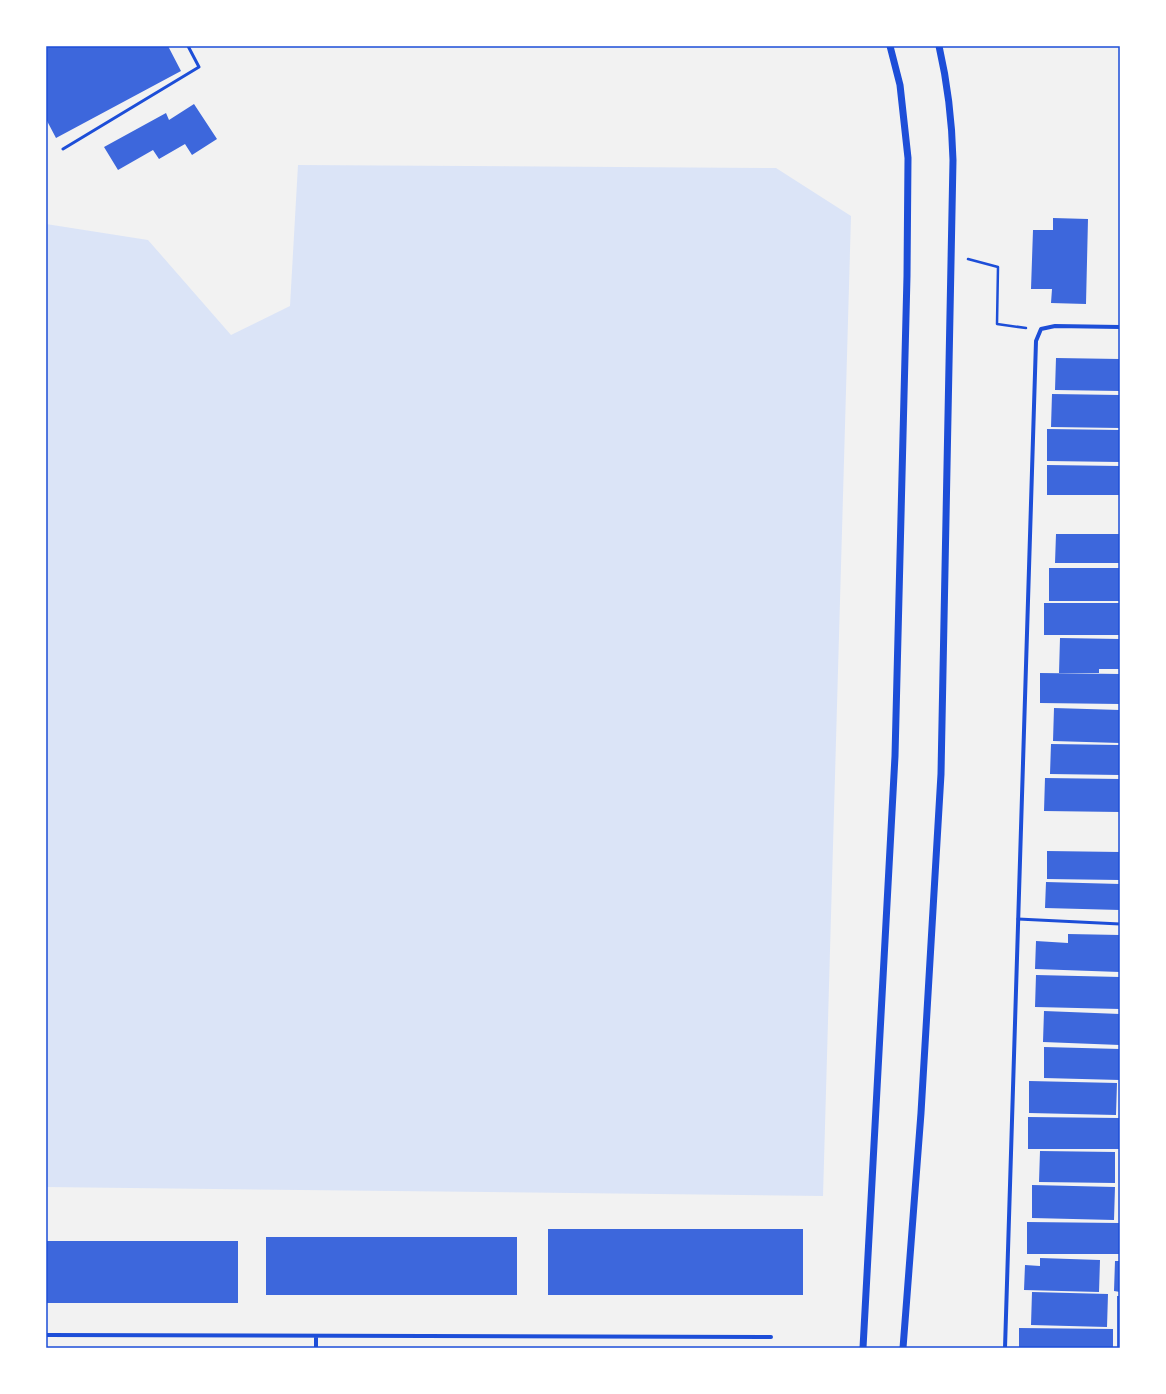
<svg xmlns="http://www.w3.org/2000/svg" width="1166" height="1394" font-family="'DejaVu Sans',sans-serif">
  <rect width="100%" height="100%" fill="#f2f2f2"/>
  <!-- green -->
  <path fill="#dbe4f7" d="M298 165 776 168 851 216 823 1196 46 1187V224L148 240 231 335 290 306Z"/>
  <!-- building -->
  <path fill="#3d67dc" d="M46 46H168L181 71 56 138 46 119Z
    M194 104 217 139 192 155 185 144 159 159 153 150 118 170 104 147 166 113 169 120Z
    M1053 218 1088 219 1086 304 1051 303 1052 289H1031L1033 230H1053Z
    M1056 358 1120 359V391L1055 390Z
    M1052 394 1120 395V428L1051 427Z
    M1047 429 1120 430V462L1047 461Z
    M1047 465 1120 466V495H1047Z
    M1056 534H1120V563H1055Z
    M1049 568H1120V601H1049Z
    M1044 603H1120V635H1044Z
    M1060 638 1120 639V669H1099V673H1059Z
    M1040 673 1120 674V704L1040 703Z
    M1054 708 1120 710V743L1053 741Z
    M1051 744 1120 745V775L1050 774Z
    M1045 778 1120 779V812L1044 811Z
    M1047 851 1120 852V880L1047 879Z
    M1046 882 1120 884V910L1045 908Z
    M1068 934 1120 935V972L1035 969 1036 941 1068 943Z
    M1036 975 1120 977V1009L1035 1007Z
    M1044 1011 1120 1014V1045L1043 1042Z
    M1044 1047 1120 1049V1080L1044 1078Z
    M1029 1081 1117 1083 1116 1115 1029 1113Z
    M1028 1117 1119 1118V1149H1028Z
    M1040 1151 1115 1152V1183L1039 1182Z
    M1032 1185 1115 1187 1114 1220 1032 1218Z
    M1027 1222 1119 1223V1254H1027Z
    M548 1229H803V1295H548Z
    M266 1237H517V1295H266Z
    M46 1241H238V1303H46Z
    M1040 1258 1100 1260 1099 1292 1024 1290 1025 1265 1040 1266Z
    M1115 1261H1120V1292L1114 1291Z
    M1032 1292 1108 1294 1107 1327 1031 1325Z
    M1117 1296H1120V1348H1117Z
    M1019 1328 1113 1329V1348H1019Z"/>
  <g fill="none" stroke-linecap="round" stroke-linejoin="round">
    <!-- path -->
    <path stroke="#1d4ed8" stroke-width="2.5" d="M968 259 998 267 997 324 1026 328"/>
    <!-- service -->
    <path stroke="#1d4ed8" stroke-width="3" d="M63 149 199 67 188 46
      M1018 919 1120 924"/>
    <!-- minor -->
    <path stroke="#1d4ed8" stroke-width="4" d="M46 1335 771 1337
      M316 1336V1348
      M1005 1348 1036 341 1041 329 1055 326 1120 327"/>
    <!-- tertiary -->
    <path stroke="#1d4ed8" stroke-width="7" d="M863 1348 895 756 907 276 908 158 900 85 890 46
      M903 1348 921 1113 941 774 953 160C952 120 948 85 939 46"/>
  </g>
  <!-- border -->
  <rect width="1166" height="1394" fill="none" stroke="#ffffff" stroke-width="94"/>
  <rect x="47" y="47" width="1072" height="1300" fill="none" stroke="#1d4ed8" stroke-width="1.5"/>
</svg>
